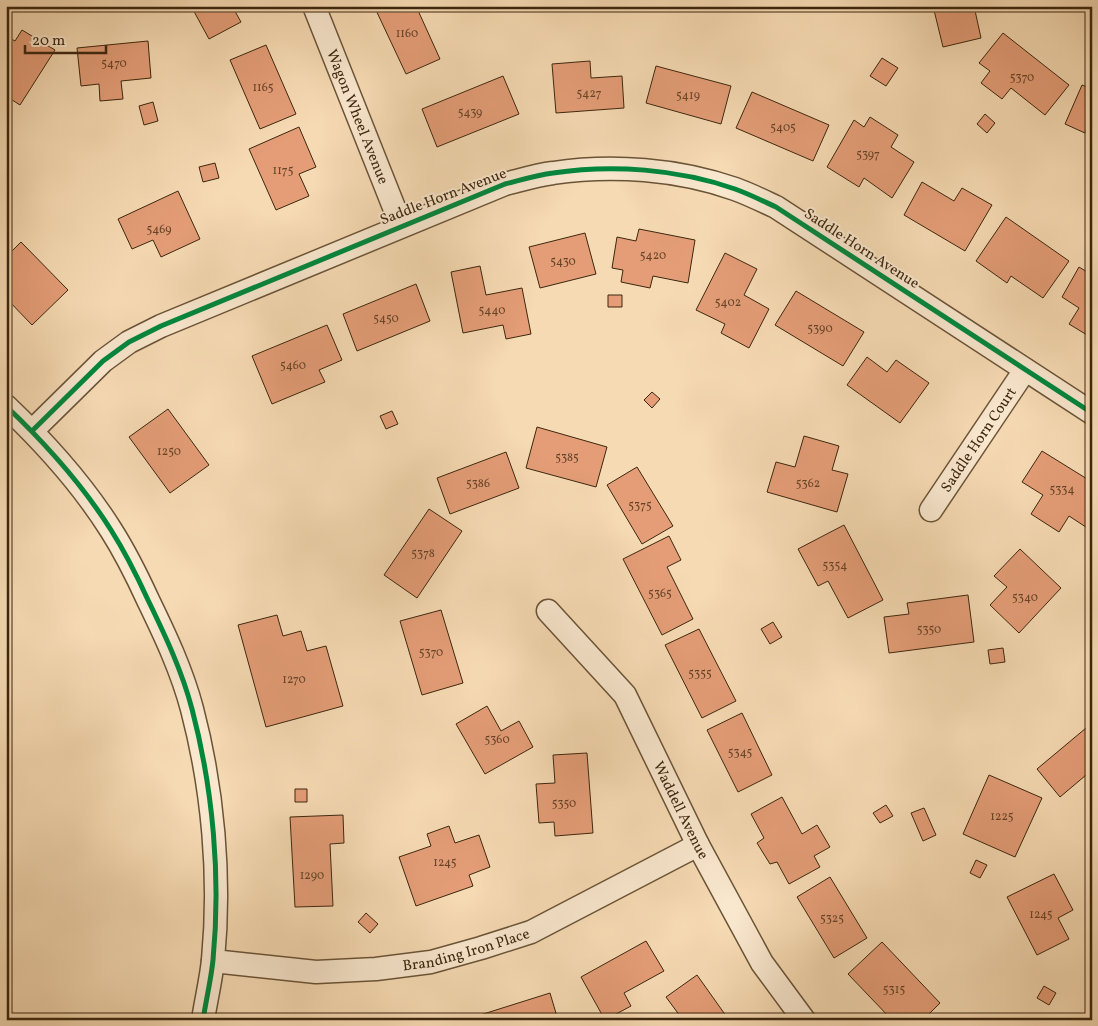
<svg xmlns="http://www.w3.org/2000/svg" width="1098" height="1026" font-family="Vollkorn,serif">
  <rect width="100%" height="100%" fill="#f6dab3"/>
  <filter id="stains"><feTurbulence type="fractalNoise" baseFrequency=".004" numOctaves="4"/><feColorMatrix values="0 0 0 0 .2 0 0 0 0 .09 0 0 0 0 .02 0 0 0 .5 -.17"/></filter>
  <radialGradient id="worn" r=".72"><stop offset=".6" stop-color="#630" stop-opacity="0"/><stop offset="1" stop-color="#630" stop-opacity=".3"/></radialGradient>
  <!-- building -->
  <path fill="#e49d77" stroke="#3c270e" d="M191 6H232L241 22 209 39Z
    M374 6H416L440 59 406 74Z
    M933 6H974L981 38 943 47Z
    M22 30 55 50 20 105 6 96V36L15 41Z
    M1003 33 1069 85 1045 115 1011 88 1002 99 981 83 990 71 979 63Z
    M148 41 151 78 121 81 123 99 100 101 99 84 81 86 77 48Z
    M266 45 296 114 260 129 230 60Z
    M882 58 898 68 886 86 870 76Z
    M590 61 591 78 622 76 624 108 556 113 552 64Z
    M656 66 731 86 721 124 646 103Z
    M503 76 519 114 437 147 422 109Z
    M1082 85 1092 89V126L1088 125 1085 133 1065 124Z
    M752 92 829 125 813 161 736 128Z
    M153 102 158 121 144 125 139 106Z
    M985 114 995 123 987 133 977 124Z
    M870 117 898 135 891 147 914 162 892 198 864 178 859 187 827 167 854 120 864 127Z
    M299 127 316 167 299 174 309 196 276 210 249 149Z
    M215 163 219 178 203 182 199 167Z
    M922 182 954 201 962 188 992 205 965 251 904 215Z
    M178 191 200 239 161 257 153 240 132 249 118 219Z
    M1006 217 1069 261 1043 298 1011 276 1007 283 976 261Z
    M639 229 695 240 688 283 653 276 650 288 621 282 623 270 612 268 617 237 636 241Z
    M585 233 596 274 540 288 529 247Z
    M21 242 68 290 32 325 6 298V257Z
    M725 253 757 269 744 295 769 309 749 348 721 333 725 324 696 310Z
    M480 266 486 295 522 288 531 334 506 339 503 325 463 333 451 272Z
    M1079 267 1092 275V338L1069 324 1079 308 1062 297Z
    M416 284 430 321 357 351 343 314Z
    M796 291 864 332 843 366 775 325Z
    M608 295H622V307H608Z
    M327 325 342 360 319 370 325 382 272 404 252 356Z
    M867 357 887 372 896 360 929 383 900 423 847 385Z
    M652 392 660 399 652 408 644 400Z
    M168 409 209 465 170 493 129 437Z
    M392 411 398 424 386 429 380 416Z
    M537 427 607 447 596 487 526 468Z
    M804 436 839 446 832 470 848 474 837 512 767 492 776 462 795 467Z
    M1042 451 1092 482V531L1069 516 1059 532 1031 514 1043 495 1022 482Z
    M506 452 519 488 450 514 437 478Z
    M637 467 673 526 642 544 607 485Z
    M429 509 462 531 417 598 384 575Z
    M844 525 883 600 848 618 828 581 818 586 798 549Z
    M669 536 681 560 667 567 693 619 662 635 623 559Z
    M1020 549 1061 588 1019 633 990 605 1007 587 994 576Z
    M968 595 974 642 889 653 884 617 909 614 907 603Z
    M441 610 463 683 422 695 400 621Z
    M277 615 283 636 301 631 307 651 326 646 343 706 266 727 238 625Z
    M773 622 782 637 770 644 761 629Z
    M699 629 736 701 702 718 665 645Z
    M1003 648 1005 662 990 664 988 650Z
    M487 706 501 731 519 721 533 747 485 774 456 724Z
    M742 713 772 775 738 792 707 730Z
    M1092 723V770L1060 797 1037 769Z
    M587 753 593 833 555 836 554 822 539 823 536 784 555 783 553 755Z
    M989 775 1042 798 1015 857 963 834Z
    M295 789H307V802H295Z
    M782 797 802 834 817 825 830 847 814 856 820 867 789 884 777 862 770 864 757 843 764 838 751 814Z
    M886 805 893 816 880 823 873 813Z
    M924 808 936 835 923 841 911 813Z
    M343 815 344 843 330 844 333 906 295 907 290 817Z
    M449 826 455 843 479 835 490 867 469 875 473 886 416 906 399 857 431 846 427 834Z
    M976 860 987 865 980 878 970 873Z
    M1054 874 1073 910 1058 918 1069 939 1037 955 1007 897Z
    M830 877 867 938 834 958 797 897Z
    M366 913 378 924 370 933 358 922Z
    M646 941 664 971 624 993 631 1006 605 1020 581 977Z
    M882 942 940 1003 923 1020H892L848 974Z
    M697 975 729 1020H683L666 997Z
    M1044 986 1056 993 1049 1005 1037 998Z
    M550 993 558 1020H478L477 1016Z"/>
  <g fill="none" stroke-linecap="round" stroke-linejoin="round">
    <!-- street casing -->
    <g stroke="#6a5437" stroke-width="25">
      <g id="street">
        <path id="s1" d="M314 6 401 225"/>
        <path d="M6 406C45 443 82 484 111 530 125 552 137 576 148 600 165 635 182 671 192 709 213 789 221 877 213 960 211 980 206 1000 203 1020"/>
        <path d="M32 431 103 361 129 342 161 326 505 184C521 180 537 175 553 173 612 164 678 169 735 189 749 194 763 201 776 207L1092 413"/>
        <path id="s2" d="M931 510 1025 370"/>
        <path id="s3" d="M548 611 625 695 698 845 762 963 804 1020"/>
        <path id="s4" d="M213 961 316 972 376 969 431 962 481 948 531 932 698 845"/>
      </g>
    </g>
    <!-- street -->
    <use href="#street" stroke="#f9e7ce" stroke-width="22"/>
    <!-- cycleway casing -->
    <g stroke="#f9e7ce" stroke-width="8">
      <path id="cycleway" d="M6 406C45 443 82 484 111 530 125 552 137 576 148 600 165 635 182 671 192 709 213 789 221 877 213 960 211 980 206 1000 203 1020
        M32 431 103 361 129 342 161 326 505 184C521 180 537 175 553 173 612 164 678 169 735 189 749 194 763 201 776 207L1092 413"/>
    </g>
    <!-- cycleway -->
    <use href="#cycleway" stroke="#00873e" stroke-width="5"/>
  </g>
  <g text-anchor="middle" stroke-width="4" stroke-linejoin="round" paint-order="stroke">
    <!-- number labels -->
    <g font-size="12" fill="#664428">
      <text x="407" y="37">1160</text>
      <text x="114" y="67">5470</text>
      <text x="1022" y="81">5370</text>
      <text x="263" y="91">1165</text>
      <text x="589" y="97">5427</text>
      <text x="688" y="99">5419</text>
      <text x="470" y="116">5439</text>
      <text x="783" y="131">5405</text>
      <text x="868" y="158">5397</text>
      <text x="283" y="174">1175</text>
      <text x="159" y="233">5469</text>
      <text x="653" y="259">5420</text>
      <text x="563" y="265">5430</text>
      <text x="728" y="306">5402</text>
      <text x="492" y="314">5440</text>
      <text x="386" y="322">5450</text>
      <text x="820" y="332">5390</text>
      <text x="293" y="369">5460</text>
      <text x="169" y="455">1250</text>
      <text x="567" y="461">5385</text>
      <text x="478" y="487">5386</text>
      <text x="808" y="487">5362</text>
      <text x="1062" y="493">5334</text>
      <text x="640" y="509">5375</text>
      <text x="423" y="557">5378</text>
      <text x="835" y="569">5354</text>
      <text x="660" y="597">5365</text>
      <text x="1025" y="601">5340</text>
      <text x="929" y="633">5350</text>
      <text x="431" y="656">5370</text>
      <text x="700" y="677">5355</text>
      <text x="294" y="683">1270</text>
      <text x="497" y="743">5360</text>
      <text x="740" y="756">5345</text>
      <text x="564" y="807">5350</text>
      <text x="1002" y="820">1225</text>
      <text x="445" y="866">1245</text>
      <text x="312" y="879">1290</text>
      <text x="1041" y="918">1245</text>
      <text x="832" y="922">5325</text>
      <text x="894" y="993">5315</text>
    </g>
    <!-- street labels -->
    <g font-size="15" fill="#3c270e" stroke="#f9e7ce">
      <text dy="5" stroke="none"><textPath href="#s1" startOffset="119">Wagon Wheel Avenue</textPath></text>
      <text transform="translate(443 196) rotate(-21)" y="5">Saddle Horn Avenue</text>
      <text transform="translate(862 248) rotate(33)" y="5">Saddle Horn Avenue</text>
      <text dy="5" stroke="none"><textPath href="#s2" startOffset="85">Saddle Horn Court</textPath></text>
      <text dy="5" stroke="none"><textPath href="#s3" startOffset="242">Waddell Avenue</textPath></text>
      <text dy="5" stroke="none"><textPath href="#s4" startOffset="256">Branding Iron Place</textPath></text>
    </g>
  </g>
  <!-- margin -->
  <rect width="1098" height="1026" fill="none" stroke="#f6dab3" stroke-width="25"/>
  <rect x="8" y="8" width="1083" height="1011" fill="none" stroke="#3c270e" stroke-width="2.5"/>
  <rect x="12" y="12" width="1073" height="1001" fill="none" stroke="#3c270e"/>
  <!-- scale -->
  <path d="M25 45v8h81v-8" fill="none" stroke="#3c270e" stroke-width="2.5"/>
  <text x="32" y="45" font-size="15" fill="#3c270e" stroke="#f9e7ce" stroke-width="4" paint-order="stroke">20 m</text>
  <rect width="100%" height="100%" filter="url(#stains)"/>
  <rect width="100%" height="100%" fill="url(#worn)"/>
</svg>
